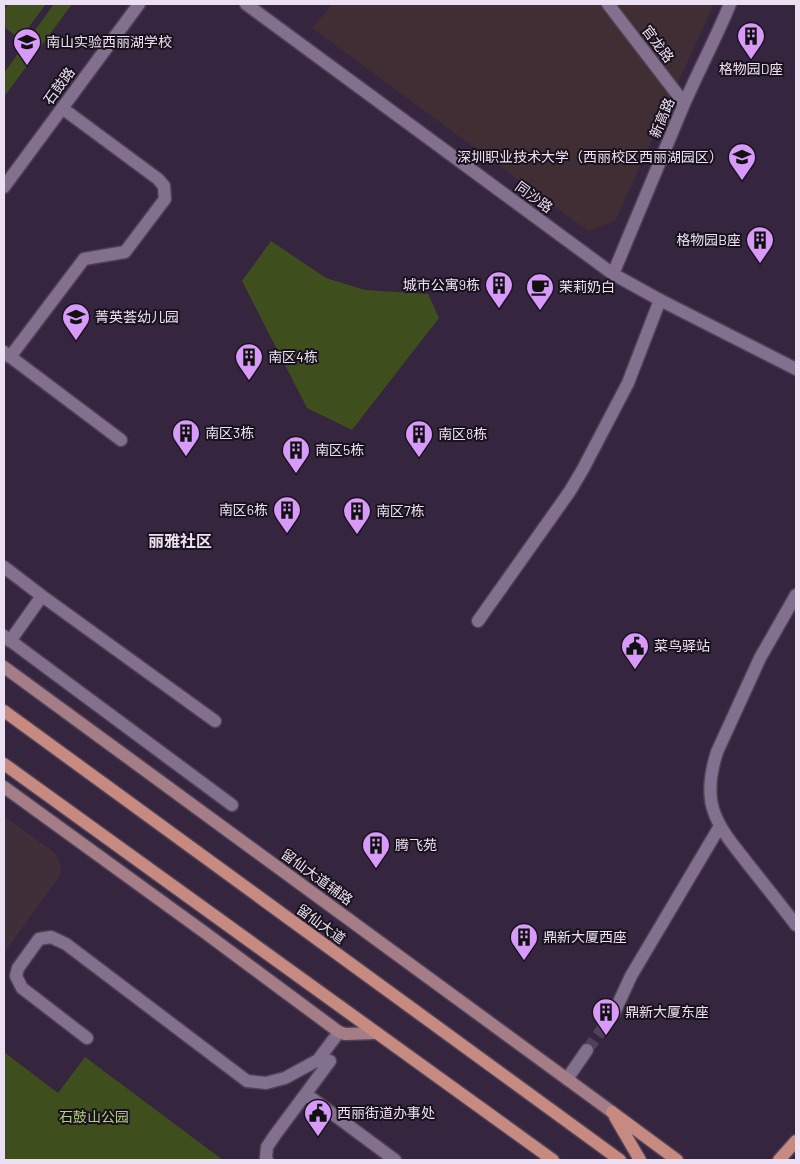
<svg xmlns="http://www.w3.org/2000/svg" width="800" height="1164" font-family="Barlow,'Noto Sans SC',sans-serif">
  <rect width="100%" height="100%" fill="#35253f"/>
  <!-- industrial -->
  <path fill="#412e35" d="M332 4H714L615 221 588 231 312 28Z"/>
  <!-- medical -->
  <path fill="#402f39" d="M4 816 55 853 60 863 61 874 4 953Z"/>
  <!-- green -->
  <path fill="#3f4e1d" d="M8 4H46L20 39 4 27V10Z
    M54 4H72L4 97V73Z
    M271 241 326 278 365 290 428 294 439 318 352 430 307 408 242 281Z
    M4 1052 58 1093 85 1057 223 1160H4Z"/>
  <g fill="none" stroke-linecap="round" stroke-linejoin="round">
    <!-- minor-tunnel -->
    <path stroke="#50415a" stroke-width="12" stroke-dasharray="12 6" stroke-linecap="butt" d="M587 1050 614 1013"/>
    <!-- minor casing -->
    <g stroke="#4e4156" stroke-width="15">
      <path id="minor" d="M608 4 684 103
        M4 352 121 440
        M10 357 84 259 125 252 165 199 164 186 158 179 62 108
        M4 567 42 596
        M796 595 760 658 717 752C711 771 707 793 714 812 721 832 736 848 748 864 764 884 780 904 796 925
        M478 621 570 491 583 469 628 383 660 300
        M4 636 232 805
        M10 641 42 596 215 721
        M614 1013 631 976 720 826
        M87 1038 22 988 16 976 18 968 39 939 51 937 66 944 247 1081 266 1083 285 1078 318 1060 339 1032
        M567 1079 587 1050
        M306 1094 395 1160
        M267 1160 266 1158 267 1147 275 1135 330 1061"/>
    </g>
    <!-- tertiary casing -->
    <g stroke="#4e4156" stroke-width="15">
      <path id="tertiary" d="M246 4 613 274 660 300 796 369
        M4 187 139 4
        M613 274C637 217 660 161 684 104 699 70 716 38 730 4"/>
    </g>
    <!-- secondary casing -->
    <g stroke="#4e4156" stroke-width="15">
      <path id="secondary" d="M4 667 612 1112
        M4 787 204 932 339 1032 345 1034 376 1033"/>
    </g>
    <!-- primary casing -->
    <g stroke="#4e4156" stroke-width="15">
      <path id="primary" d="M4 711 620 1160
        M4 764 553 1160
        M612 1112 677 1160
        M615 1117 640 1160
        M779 1160 796 1141"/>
    </g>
    <!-- minor -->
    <use href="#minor" stroke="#82708e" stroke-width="12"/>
    <!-- tertiary -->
    <use href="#tertiary" stroke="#82708e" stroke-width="12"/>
    <!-- secondary -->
    <use href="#secondary" stroke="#a47d87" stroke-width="12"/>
    <!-- primary -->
    <use href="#primary" stroke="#c68a80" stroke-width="12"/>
  </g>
  <!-- icons -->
  <defs>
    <g id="building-pin" transform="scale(1.4375)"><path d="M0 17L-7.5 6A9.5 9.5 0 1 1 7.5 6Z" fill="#d89af8" stroke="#19121d"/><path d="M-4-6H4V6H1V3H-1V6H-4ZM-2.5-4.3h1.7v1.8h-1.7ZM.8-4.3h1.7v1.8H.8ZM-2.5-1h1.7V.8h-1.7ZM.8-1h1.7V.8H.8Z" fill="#111"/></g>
    <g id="school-pin" transform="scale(1.4375)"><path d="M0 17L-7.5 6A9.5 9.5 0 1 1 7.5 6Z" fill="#d89af8" stroke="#19121d"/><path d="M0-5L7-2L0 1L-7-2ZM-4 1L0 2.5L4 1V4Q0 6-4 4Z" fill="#111"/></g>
    <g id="university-pin" transform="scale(1.4375)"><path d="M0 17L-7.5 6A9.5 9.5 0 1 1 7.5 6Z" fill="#d89af8" stroke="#19121d"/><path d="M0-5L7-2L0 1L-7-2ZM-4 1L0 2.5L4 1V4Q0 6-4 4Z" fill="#111"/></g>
    <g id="cafe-pin" transform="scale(1.4375)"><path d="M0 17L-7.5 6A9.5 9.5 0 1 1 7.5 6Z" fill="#d89af8" stroke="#19121d"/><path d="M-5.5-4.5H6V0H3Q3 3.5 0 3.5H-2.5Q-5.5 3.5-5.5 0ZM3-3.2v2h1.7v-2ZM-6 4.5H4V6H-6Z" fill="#111"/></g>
    <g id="civic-pin" transform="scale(1.4375)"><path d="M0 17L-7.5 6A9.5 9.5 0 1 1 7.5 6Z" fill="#d89af8" stroke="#19121d"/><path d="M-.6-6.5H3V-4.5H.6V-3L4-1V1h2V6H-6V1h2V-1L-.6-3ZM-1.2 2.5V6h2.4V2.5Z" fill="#111"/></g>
  </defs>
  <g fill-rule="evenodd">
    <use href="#building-pin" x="751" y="36"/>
    <use href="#school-pin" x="27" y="42"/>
    <use href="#university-pin" x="742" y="157"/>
    <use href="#building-pin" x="760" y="240"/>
    <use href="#building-pin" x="499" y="285"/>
    <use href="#cafe-pin" x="540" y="287"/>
    <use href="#school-pin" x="76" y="317"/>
    <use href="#building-pin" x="249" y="357"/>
    <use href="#building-pin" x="186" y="433"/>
    <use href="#building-pin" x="419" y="434"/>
    <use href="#building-pin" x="296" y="450"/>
    <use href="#building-pin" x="287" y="510"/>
    <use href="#building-pin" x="357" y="511"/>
    <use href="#civic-pin" x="635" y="646"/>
    <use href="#building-pin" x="376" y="845"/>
    <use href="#building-pin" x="524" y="937"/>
    <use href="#building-pin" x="606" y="1012"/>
    <use href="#civic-pin" x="318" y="1113"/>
  </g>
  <g text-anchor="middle" stroke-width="4" stroke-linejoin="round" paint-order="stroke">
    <!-- poi labels -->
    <g font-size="14" fill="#ebe1f2" stroke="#19121d" text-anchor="start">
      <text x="46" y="47">南山实验西丽湖学校</text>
      <text x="751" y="74" text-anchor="middle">格物园D座</text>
      <text x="723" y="162" text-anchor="end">深圳职业技术大学（西丽校区西丽湖园区）</text>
      <text x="741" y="245" text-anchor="end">格物园B座</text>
      <text x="480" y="290" text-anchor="end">城市公寓9栋</text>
      <text x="559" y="292">茉莉奶白</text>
      <text x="95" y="322">菁英荟幼儿园</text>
      <text x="268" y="362">南区4栋</text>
      <text x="205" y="438">南区3栋</text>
      <text x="438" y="439">南区8栋</text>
      <text x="315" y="455">南区5栋</text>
      <text x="268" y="515" text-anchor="end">南区6栋</text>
      <text x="376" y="516">南区7栋</text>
      <text x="654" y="651">菜鸟驿站</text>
      <text x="395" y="850">腾飞苑</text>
      <text x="543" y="942">鼎新大厦西座</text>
      <text x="625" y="1017">鼎新大厦东座</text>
      <text x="337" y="1118">西丽街道办事处</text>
    </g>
    <!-- street labels -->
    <g font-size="14" fill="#ebe1f2" stroke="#19121d">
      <text transform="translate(658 44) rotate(53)" y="5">官龙路</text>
      <text transform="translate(59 86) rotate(-54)" y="5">石鼓路</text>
      <text transform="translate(662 118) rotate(-67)" y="5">新高路</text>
      <text transform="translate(534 197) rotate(36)" y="5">同沙路</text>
      <text transform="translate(317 877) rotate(36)" y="5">留仙大道辅路</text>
      <text transform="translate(321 924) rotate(36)" y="5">留仙大道</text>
    </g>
    <!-- park labels -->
    <g font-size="14" fill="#b3cf7c" stroke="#19121d">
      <text x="94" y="1122">石鼓山公园</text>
    </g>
    <!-- quarter labels -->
    <g font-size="16" font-weight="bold" fill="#ebe1f2" stroke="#19121d">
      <text x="180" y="547">丽雅社区</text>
    </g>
  </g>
  <!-- border -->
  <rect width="800" height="1164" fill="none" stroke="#ebe1f2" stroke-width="10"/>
</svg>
